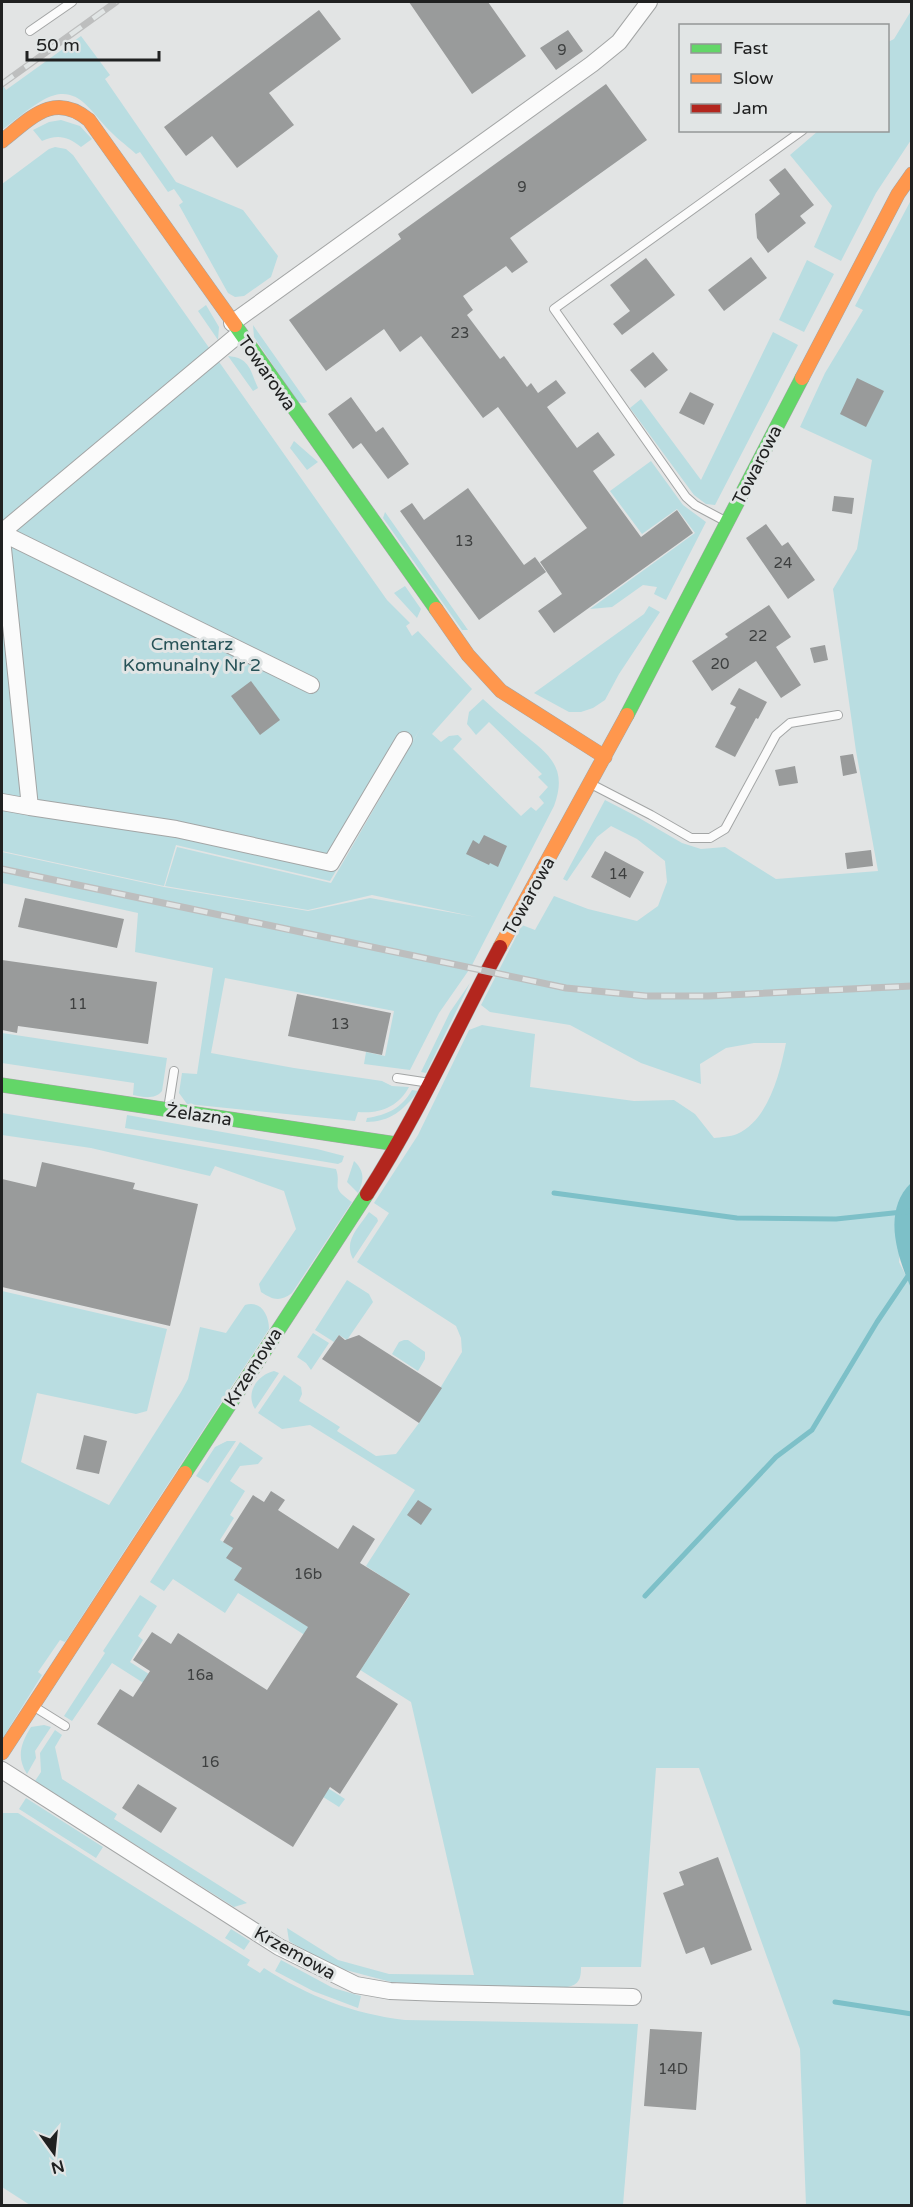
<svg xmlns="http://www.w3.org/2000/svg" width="913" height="2207" font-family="'Varela Round',sans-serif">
  <rect width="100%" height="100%" fill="#e2e4e4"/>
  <!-- green -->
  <path fill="#b9dde1" d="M911 11V140L876 193 841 261 814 247 832 206 790 155 818 131 888 130V42L894 39Z
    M81 36 110 75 105 79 176 182 243 210 278 256 271 277 244 296 235 297 228 293 179 205 183 202 174 189 168 192 140 152 136 154C126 145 114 136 105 126 87 106 74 83 43 100 29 108 15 120 2 130V84L6 90Z
    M61 120 80 126 92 139 81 147C68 136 57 134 42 141L33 130 49 122Z
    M55 147 66 149 73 155 387 600 410 623 406 626 412 636 418 631 472 689 432 734 441 742 449 736 458 735 462 739 453 749 521 816 531 807 536 811 544 803 539 797 548 787 538 777 542 774 489 722 476 735 467 724 469 712 483 699C496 711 509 722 522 733 550 755 568 768 554 806L471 967 439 1013 410 1070 364 1064 366 1052 385 1056 394 1011 225 978 211 1053 294 1068 382 1081 392 1086 409 1087C398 1107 380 1114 358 1112L355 1121 187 1104 179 1093 182 1073 197 1074 213 968 135 952 138 913 2 883V852L164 887 308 911 370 898 476 917 372 895 308 910 165 886 177 847 331 883 423 724 330 881 176 845 164 886 2 851V184L49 149Z
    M911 200 912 341 909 345 911 343 912 1183 907 1188 899 1262 912 1288 911 2205H806L800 2049 699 1768H656L641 1967H581C581 1977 580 1985 567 1987L422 1985 391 1982 342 1969 314 1957 289 1941 287 1928 338 1960 389 1974 474 1975 411 1702 238 1593 225 1613 173 1579 164 1591 150 1582 240 1442 263 1458 258 1464 240 1466 230 1481 245 1491 230 1515 234 1518 220 1540 233 1548 227 1558 242 1568 235 1580 365 1663 410 1595 366 1566 415 1490 310 1425 282 1429 258 1413 284 1375 301 1387 302 1394 299 1401 340 1427 337 1431 376 1456 396 1454 419 1423 462 1352 461 1338 456 1326 357 1262 389 1213 374 1203 418 1135 469 1030 482 1025 535 1034 530 1087 634 1101 674 1100 695 1114 714 1138C721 1137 730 1137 737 1134 768 1121 780 1073 786 1043H754L726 1048 700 1064 701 1084 641 1063 570 1025 490 1012 481 1005 522 925 535 930 554 896 588 909 637 921 658 906 667 882 665 861 637 839 611 826 597 837 567 881 563 879 605 800 634 815 682 843 701 849 725 847 776 879 878 871 856 751 833 589 857 549 872 460 800 427 825 373 863 310 855 306Z
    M807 260 834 274 804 332 779 320Z
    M206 305 219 327 218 340 198 311Z
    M253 325 307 402 304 403 298 402 254 337Z
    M773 332 798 345 715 505 706 504 694 495 630 408 641 399 701 480Z
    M228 356C250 358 250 370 258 388L253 391Z
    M294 441 318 462 307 470 290 448Z
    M651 461 683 505 706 522 666 600 654 594 657 587 643 585 612 607 590 609 695 533 677 509 642 534 610 491Z
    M385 512 468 630H462L383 518Z
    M405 586 421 609 417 618 394 593Z
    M649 606 660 612 619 674 605 700 593 708 581 712H569L534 693 644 614Z
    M470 983 426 1073 421 1072 450 1012Z
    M2 1033 167 1058 162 1091C155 1100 143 1097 133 1095L134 1083 2 1063Z
    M412 1090 418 1091C404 1110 390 1122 366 1122L367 1118C387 1115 402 1108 412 1090Z
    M2 1113 336 1169C342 1187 329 1186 352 1202L292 1293C280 1302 273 1300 261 1292L259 1284 296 1229 284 1191 215 1166 210 1176 91 1148 2 1135Z
    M127 1115 317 1149 344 1156 342 1162 338 1164 125 1128Z
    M354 1161C365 1171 364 1181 358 1193L347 1182Z
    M369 1212 377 1218 378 1221 353 1259C343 1241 359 1227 369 1212Z
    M347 1280 369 1294 373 1302 347 1340 339 1335 334 1342 315 1330Z
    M2 1291 167 1329 147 1411 136 1414 37 1393 21 1462 109 1505 181 1392 188 1379 200 1327 226 1333 245 1305C261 1300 269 1315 269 1329L65 1642 60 1640 38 1672 42 1675 2 1739Z
    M313 1333 329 1343 311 1370 306 1363 297 1357Z
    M404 1340H408L425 1352V1359L418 1371 392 1354 399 1342Z
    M274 1371 279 1373 255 1409C245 1393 257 1375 274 1371Z
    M227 1441H236L208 1483 196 1476 215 1447Z
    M140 1595 157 1606 138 1636 143 1640 130 1662 345 1799 339 1807 112 1663 72 1721 64 1716 105 1653 103 1651Z
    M44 1725 51 1727 35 1751 36 1758 27 1774C16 1757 21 1743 31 1727Z
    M55 1730 62 1735 55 1747 62 1779 117 1814 114 1819 247 1903 234 1907 35 1781 41 1772 40 1753Z
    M26 1798 103 1847 96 1858 19 1809Z
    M2 1813H18L250 1960 247 1965 260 1973 264 1968C308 1996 353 2014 405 2020L638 2024 623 2205H30L2 2187Z
    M231 1929 250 1941 244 1950 225 1938Z
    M281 1960 333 1988 361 1996 358 2008 313 1991 275 1971Z"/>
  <!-- water -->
  <path fill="#7dc0c8" d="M911 1183V1288C897 1256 882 1211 911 1183Z"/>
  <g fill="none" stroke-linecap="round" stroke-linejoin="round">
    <!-- stream -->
    <path stroke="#7dc0c8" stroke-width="5" d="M554 1193 737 1218 836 1219 912 1211
      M645 1596 776 1457 812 1430 877 1322 912 1270
      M835 2002 912 2014"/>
  </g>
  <!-- building -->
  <path fill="#999b9b" d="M409 2H488L526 56 472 94Z
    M319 10 341 39 269 93 294 125 237 168 212 136 186 156 164 127Z
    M568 30 583 51 556 70 540 48Z
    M606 84 647 140 510 238 528 262 512 273 506 266 463 296 473 310 467 315 500 359 504 356 527 387 531 383 538 393 556 380 566 393 547 407 577 448 598 432 615 455 593 471 641 537 677 510 693 533 554 633 538 611 562 594 540 562 587 528 498 407 483 418 421 336 400 352 384 329 326 371 289 320 401 239 398 234Z
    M785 168 814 205 800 216 806 223 768 253 757 238 755 214 780 194 769 180Z
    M751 257 767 278 724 311 708 290Z
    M646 258 675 295 622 335 613 324 630 311 610 285Z
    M653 352 668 370 645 388 630 370Z
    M857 378 884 391 866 427 840 414Z
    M690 392 714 404 704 425 679 413Z
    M351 397 376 432 383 427 409 464 388 479 361 443 353 449 328 414Z
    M468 488 524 565 535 557 546 572 479 620 400 511 412 503 424 520Z
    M834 496 854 498 852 514 832 511Z
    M766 524 782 546 788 542 815 580 788 599 746 538Z
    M769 605 791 637 776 647 801 685 781 698 756 661 712 691 692 661 728 637 725 634Z
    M825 645 828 660 814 663 810 648Z
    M251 681 280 720 260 735 231 696Z
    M739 688 767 702 758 719 756 718 735 757 715 747 736 707 730 704Z
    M853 754 857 773 843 776 840 756Z
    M795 766 798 783 779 786 775 770Z
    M484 835 507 846 498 867 490 863 489 865 466 854 473 840 479 844Z
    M871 850 873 866 847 869 845 853Z
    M605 851 644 872 630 898 591 877Z
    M25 898 124 919 117 948 18 927Z
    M2 960 157 982 148 1044 18 1026 17 1033 2 1030Z
    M297 994 391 1013 382 1055 288 1036Z
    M42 1162 135 1183 133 1189 198 1204 170 1326 2 1287V1179L36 1187Z
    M339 1335 345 1340 359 1335 442 1388 419 1423 322 1359Z
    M84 1435 107 1441 99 1474 76 1469Z
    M271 1491 285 1500 278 1510 338 1549 353 1525 375 1539 360 1563 410 1594 356 1677 398 1704 340 1794 330 1787 293 1847 97 1724 120 1689 133 1697 150 1671 133 1660 152 1632 171 1644 178 1633 267 1690 308 1627 234 1580 242 1568 226 1558 233 1548 223 1542 253 1495 264 1502Z
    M418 1500 432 1509 421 1525 407 1515Z
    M138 1784 177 1808 161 1833 122 1808Z
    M718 1857 752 1950 711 1965 704 1947 686 1954 663 1893 684 1885 679 1872Z
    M650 2029 702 2032 696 2110 644 2106Z"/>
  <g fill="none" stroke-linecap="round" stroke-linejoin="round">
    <!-- lane casing -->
    <g stroke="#a3a5a5" stroke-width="10">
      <path id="lane" d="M30 31 72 2
        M727 522 695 505 686 497 554 309 803 130
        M591 784 651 815 691 838H710L725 829 776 735 790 723 838 715
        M397 1078 430 1083
        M168 1109 174 1071
        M33 1706 65 1726"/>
    </g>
    <!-- street casing -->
    <g stroke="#a3a5a5" stroke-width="18">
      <path id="street" d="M232 323 592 64 619 42 649 2
        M2 532 239 334
        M2 533 311 685
        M2 539 30 807 2 802
        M30 807 176 829 331 863 404 740
        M2 1770 279 1947 356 1985 390 1991 442 1993 633 1997"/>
    </g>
    <!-- fast casing -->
    <g stroke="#a3a5a5" stroke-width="15">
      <path id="fast" d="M235 325 436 609
        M627 715 802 378
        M2 1085 397 1144
        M185 1473 367 1194"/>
    </g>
    <!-- slow casing -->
    <g stroke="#a3a5a5" stroke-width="15">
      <path id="slow" d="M2 141C31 118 54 91 89 120L235 325
        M802 378 898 194 912 174
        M436 609 468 655 501 691 605 757
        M500 947 627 715
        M2 1753 185 1473"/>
    </g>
    <!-- jam casing -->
    <g stroke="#a3a5a5" stroke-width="15">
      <path id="jam" d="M367 1194C418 1115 456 1029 500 947"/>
    </g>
    <!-- lane -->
    <use href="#lane" stroke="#fbfbfb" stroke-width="8"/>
    <!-- street -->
    <use href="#street" stroke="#fbfbfb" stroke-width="16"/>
    <!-- fast -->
    <use href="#fast" stroke="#63d668" stroke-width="14"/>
    <!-- slow -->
    <use href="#slow" stroke="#ff974d" stroke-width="14"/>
    <!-- jam -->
    <use href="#jam" stroke="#b3261e" stroke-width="14"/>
    <!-- rail casing -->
    <g stroke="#bdbebe" stroke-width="7">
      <path id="rail" d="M2 84 116 2
        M2 869 566 988 646 996H708L912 986"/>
    </g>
    <!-- rail -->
    <use href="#rail" stroke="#e1e5e5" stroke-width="4.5" stroke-dasharray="14" stroke-linecap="butt"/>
  </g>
  <g text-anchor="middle" stroke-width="6" stroke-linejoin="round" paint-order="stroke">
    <!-- number labels -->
    <g font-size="15" fill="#3e4040">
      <text x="562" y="55">9</text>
      <text x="522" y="192">9</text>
      <text x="460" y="338">23</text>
      <text x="464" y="546">13</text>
      <text x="783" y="568">24</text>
      <text x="758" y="641">22</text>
      <text x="720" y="669">20</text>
      <text x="618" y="879">14</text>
      <text x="78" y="1009">11</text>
      <text x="340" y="1029">13</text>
      <text x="308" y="1579">16b</text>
      <text x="200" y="1680">16a</text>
      <text x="210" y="1767">16</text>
      <text x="673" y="2074">14D</text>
    </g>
    <!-- street labels -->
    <g font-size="18" fill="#202121" stroke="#e1e5e5">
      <text transform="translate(267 373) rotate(55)" y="6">Towarowa</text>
      <text transform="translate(757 465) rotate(-63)" y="6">Towarowa</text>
      <text transform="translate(529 896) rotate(-61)" y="6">Towarowa</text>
      <text transform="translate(199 1115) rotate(8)" y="6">Żelazna</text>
      <text transform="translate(253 1367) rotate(-57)" y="6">Krzemowa</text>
      <text transform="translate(295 1953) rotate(29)" y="6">Krzemowa</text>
    </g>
    <!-- park labels -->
    <g font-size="18" fill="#275257" stroke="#e1e5e5">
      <text x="192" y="650">Cmentarz<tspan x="192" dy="21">Komunalny Nr 2</tspan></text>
    </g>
  </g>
  <!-- border -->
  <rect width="913" height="2207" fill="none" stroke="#202121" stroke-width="6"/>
  <!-- legend -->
  <rect x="679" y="24" width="210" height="108" fill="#e1e5e5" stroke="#949797" stroke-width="1.5"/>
  <rect x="691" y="44" width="30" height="9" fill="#63d668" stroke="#949797" stroke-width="1.5"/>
  <text x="733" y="54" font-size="18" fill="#202121">Fast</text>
  <rect x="691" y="74" width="30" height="9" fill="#ff974d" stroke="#949797" stroke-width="1.5"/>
  <text x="733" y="84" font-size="18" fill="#202121">Slow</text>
  <rect x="691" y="104" width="30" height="9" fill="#b3261e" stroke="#949797" stroke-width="1.5"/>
  <text x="733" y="114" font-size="18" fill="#202121">Jam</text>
  <!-- north arrow -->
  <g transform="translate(54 2153) rotate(165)" stroke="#e1e5e5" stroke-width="4.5" paint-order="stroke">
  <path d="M0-4.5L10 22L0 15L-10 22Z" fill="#202121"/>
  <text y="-9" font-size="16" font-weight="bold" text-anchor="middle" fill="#202121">N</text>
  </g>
  <!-- scale -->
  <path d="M27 51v9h132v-9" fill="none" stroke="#202121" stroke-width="3"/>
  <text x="36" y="51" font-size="18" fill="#202121" stroke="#e1e5e5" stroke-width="4.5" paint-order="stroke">50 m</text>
</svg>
